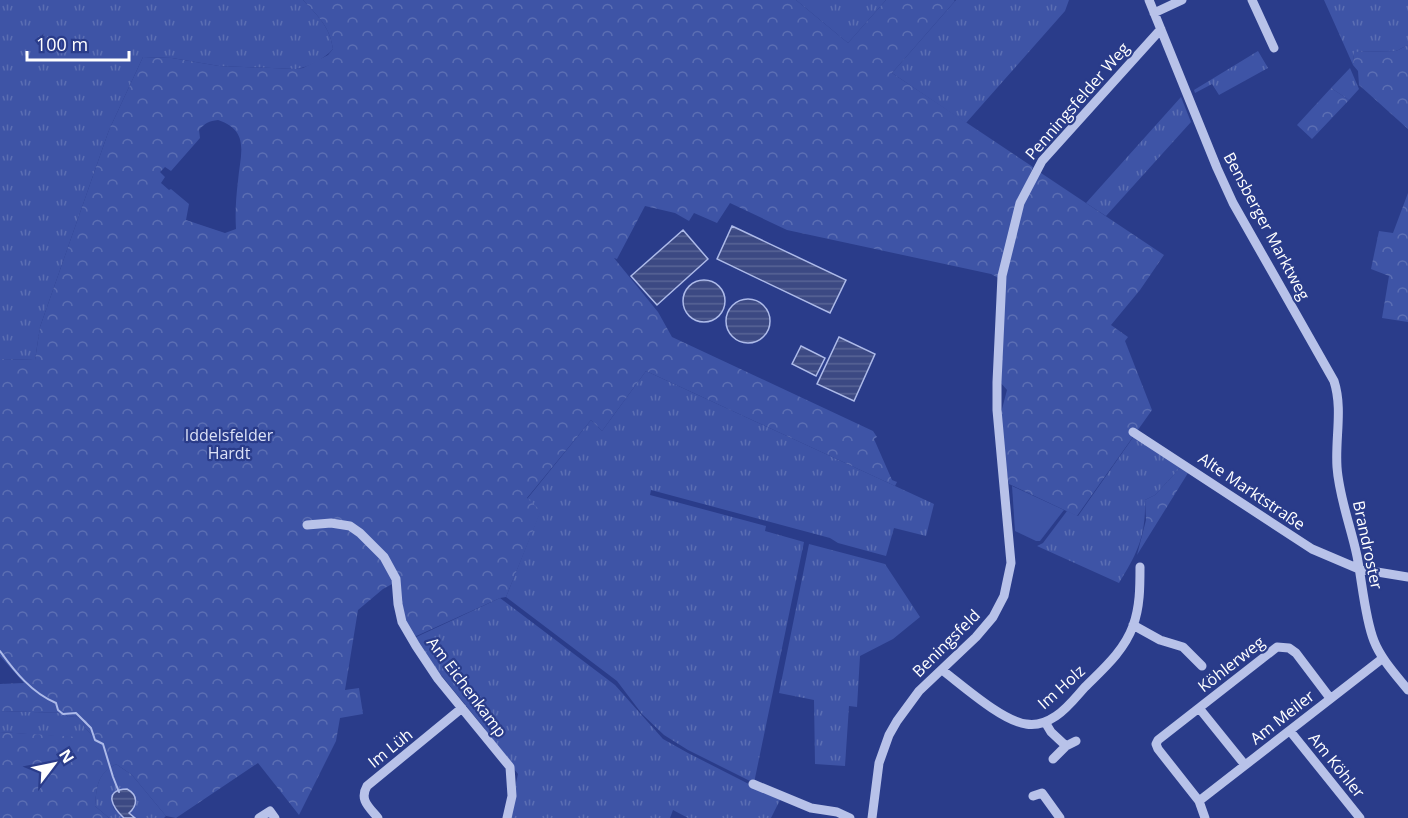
<svg xmlns="http://www.w3.org/2000/svg" width="1408" height="818" font-family="'Open Sans',sans-serif">
  <defs>
    <pattern id="grass-tufts" width="24" height="20" patternUnits="userSpaceOnUse" patternTransform="scale(1.5)"><rect width="24" height="20" fill="#3e54a6"/><path d="M3 7l-1-3M5 7V3M7 7l1-3M15 17l-1-3M17 17v-4M19 17l1-3" fill="none" stroke="#5b6eb3"/></pattern>
    <pattern id="forest-crowns" width="20" height="18" patternUnits="userSpaceOnUse" patternTransform="scale(1.5)"><rect width="20" height="18" fill="#3e54a6"/><path d="M2 6a3 3 0 1 1 6 0M12 15a3 3 0 1 1 6 0" fill="none" stroke="#5b6eb3"/></pattern>
    <pattern id="water-rules" width="6" height="5" patternUnits="userSpaceOnUse" patternTransform="scale(1.5)"><rect width="6" height="5" fill="#3c4983"/><path d="M0 2.5h6" fill="none" stroke="#596496"/></pattern>
  </defs>
  <rect width="100%" height="100%" fill="#2a3c8a"/>
  <!-- grass -->
  <path fill="url(#grass-tufts)" d="M0 0H303C318 16 330 27 333 49 324 59 309 67 296 69L219 66 172 58 143 57 109 130 40 327 35 360 0 359Z
    M796 0H886L848 43Z
    M956 0H1069L1065 11 966 123 892 73Z
    M1324 0H1408V45L1396 51 1354 52 1353 65Z
    M1258 51 1268 68 1219 95 1212 84 1195 93 1194 90Z
    M1350 68 1359 89 1349 100 1331 88Z
    M1181 97 1191 122 1106 216 1086 203Z
    M646 371 934 504 926 536 894 528 886 556 838 543 830 538 651 490 650 495 766 526 765 531 804 542 754 783 688 750 664 735 642 714 617 681 506 597 540 512 527 499 591 420 602 431Z
    M1134 436 1180 468 1155 495 1145 500C1146 536 1137 554 1119 583L1037 546 1043 543 1067 511 1078 516Z
    M809 544 885 564 920 617 893 639 860 656 857 707 849 706 845 766 815 764 814 700 779 693Z
    M500 598 615 685 663 739 688 753 780 800 771 818H688L673 810 670 818H508L518 774 483 730 485 729 412 639Z
    M0 711 64 713 68 717 75 716 82 719 85 728 96 739 0 732Z
    M116 764 132 775 166 816 164 818H135L129 813 134 808 136 802 126 789 116 792 112 802 114 809 124 818H109L95 806C97 785 97 774 116 764Z"/>
  <!-- forest -->
  <path fill="url(#forest-crowns)" fill-rule="evenodd" d="M303 0H796L848 43 886 0H954L955 1 892 73 1033 167 1022 193 1000 279 991 274 787 230 730 203 717 223 694 213 689 221 675 213 645 206 617 259 614 258 658 312 672 337 873 431 877 437 874 439 892 480 897 482 895 486 646 371 602 431 591 420 527 498 541 511 506 597 500 598 412 638 401 613 394 583 383 589 358 610 345 690 359 688 363 714 340 718 336 741 299 815 258 763 176 818 166 816 132 775 116 764C97 774 97 786 95 806L109 818H0V732L95 738 85 728 82 719 75 716 68 717 64 713 0 711V684L24 683 0 656V359L35 360 40 327 109 130 143 57 172 58 219 66 296 69 303 68 328 55 333 49C330 27 318 16 303 0ZM218 120C251 131 240 155 238 181 236 197 235 213 236 229L225 233 186 220 189 204 171 189 169 190 161 183 165 177 160 172 165 167 171 171 200 138 199 130C205 123 209 121 218 120Z
    M1408 45V129L1359 85 1358 71 1353 65 1354 52 1396 51Z
    M1331 88 1349 100 1312 139 1297 125Z
    M1038 171 1164 255 1140 290 1111 325 1128 337 1125 341 1152 410 1077 516 1009 484 1004 456 1001 413 1007 390 1001 383 1005 281 1018 219Z
    M1408 193V322L1382 318 1389 276 1371 269 1379 231 1393 233Z
    M1180 468 1188 473 1137 555 1146 520 1145 500 1155 495Z"/>
  <!-- pitch -->
  <path fill="#3e54a6" d="M1012 486 1064 510 1040 541H1036L1015 531Z"/>
  <!-- water -->
  <path fill="url(#water-rules)" stroke="#adbae9" stroke-width="1.5" d="M732 226 846 280 830 313 717 259Z
    M683 230 708 259 657 305 631 276Z
    M683 301a21 21 0 1 1 42 0a21 21 0 1 1-42 0Z
    M726 321a22 22 0 1 1 44 0a22 22 0 1 1-44 0Z
    M839 337 875 354 854 401 817 384Z
    M801 346 825 358 816 376 792 364Z
    M127 789C138 795 138 805 129 813L135 818H124C113 808 102 790 127 789Z"/>
  <g fill="none" stroke-linecap="round" stroke-linejoin="round">
    <!-- stream -->
    <path stroke="#adbae9" stroke-width="2" d="M0 651C15 672 32 693 56 703L58 710 63 714 76 713 91 728 95 740 103 744 113 777 119 792"/>
    <!-- minor -->
    <path stroke="#b8c2e9" stroke-width="9" d="M1149 0 1217 168 1233 203 1334 381C1343 409 1335 438 1337 467 1339 497 1351 527 1357 556 1362 581 1365 619 1374 641 1381 659 1396 675 1408 690
      M1252 0 1274 48
      M1154 13 1182 0
      M1133 432 1312 549 1359 569 1408 577
      M307 525 331 523 350 526 360 533 384 557 396 579 398 604 402 622 416 646 438 679 510 767 512 796 507 818
      M1133 625 1160 640 1183 647 1202 666
      M942 670C962 685 1002 721 1026 724 1036 726 1047 722 1056 716 1067 709 1076 697 1085 687 1103 669 1124 651 1133 626 1140 607 1140 587 1140 567
      M1199 708 1245 765
      M1045 722 1051 732 1066 746 1076 741
      M1290 731 1360 818
      M1053 759 1066 746
      M753 784 811 808 837 812 850 818
      M1033 796 1042 793 1060 818
      M1199 801 1383 658
      M259 818 270 811 275 818
      M378 818C369 807 359 800 367 786L462 708
      M872 818 879 763 889 735 897 721 919 691 976 637 993 617 1004 596 1011 563 997 410V382L1002 276 1020 203 1042 161 1161 29
      M1205 818 1199 801 1158 749 1156 744 1158 740 1277 647 1289 648 1296 653 1330 698"/>
  </g>
  <g text-anchor="middle" stroke-width="4.5" stroke-linejoin="round" paint-order="stroke">
    <!-- street labels -->
    <g font-size="16" fill="#fff" stroke="#2a3c8a">
      <text transform="translate(1077 101) rotate(-49)" y="6">Penningsfelder Weg</text>
      <text transform="translate(1267 226) rotate(62)" y="6">Bensberger Marktweg</text>
      <text transform="translate(1252 491) rotate(34)" y="6">Alte Marktstraße</text>
      <text transform="translate(1368 545) rotate(78)" y="6">Brandroster</text>
      <text transform="translate(946 643) rotate(-45)" y="6">Beningsfeld</text>
      <text transform="translate(1231 664) rotate(-38)" y="6">Köhlerweg</text>
      <text transform="translate(467 687) rotate(53)" y="6">Am Eichenkamp</text>
      <text transform="translate(1061 687) rotate(-42)" y="6">Im Holz</text>
      <text transform="translate(1282 717) rotate(-38)" y="6">Am Meiler</text>
      <text transform="translate(390 748) rotate(-39)" y="6">Im Lüh</text>
      <text transform="translate(1337 765) rotate(51)" y="6">Am Köhler</text>
    </g>
    <!-- park labels -->
    <g font-size="16" fill="#dce1f7" stroke="#2a3c8a">
      <text x="229" y="441">Iddelsfelder<tspan x="229" dy="18">Hardt</tspan></text>
    </g>
  </g>
  <!-- north arrow -->
  <g transform="translate(54 764) rotate(58)" stroke="#2a3c8a" stroke-width="4.5" paint-order="stroke">
  <path d="M0-4.5L10 22L0 15L-10 22Z" fill="#ffffff"/>
  <text y="-9" font-size="16" font-weight="bold" text-anchor="middle" fill="#ffffff">N</text>
  </g>
  <!-- scale -->
  <path d="M27 51v9h102v-9" fill="none" stroke="#ffffff" stroke-width="3"/>
  <text x="36" y="51" font-size="18" fill="#ffffff" stroke="#2a3c8a" stroke-width="4.5" paint-order="stroke">100 m</text>
</svg>
